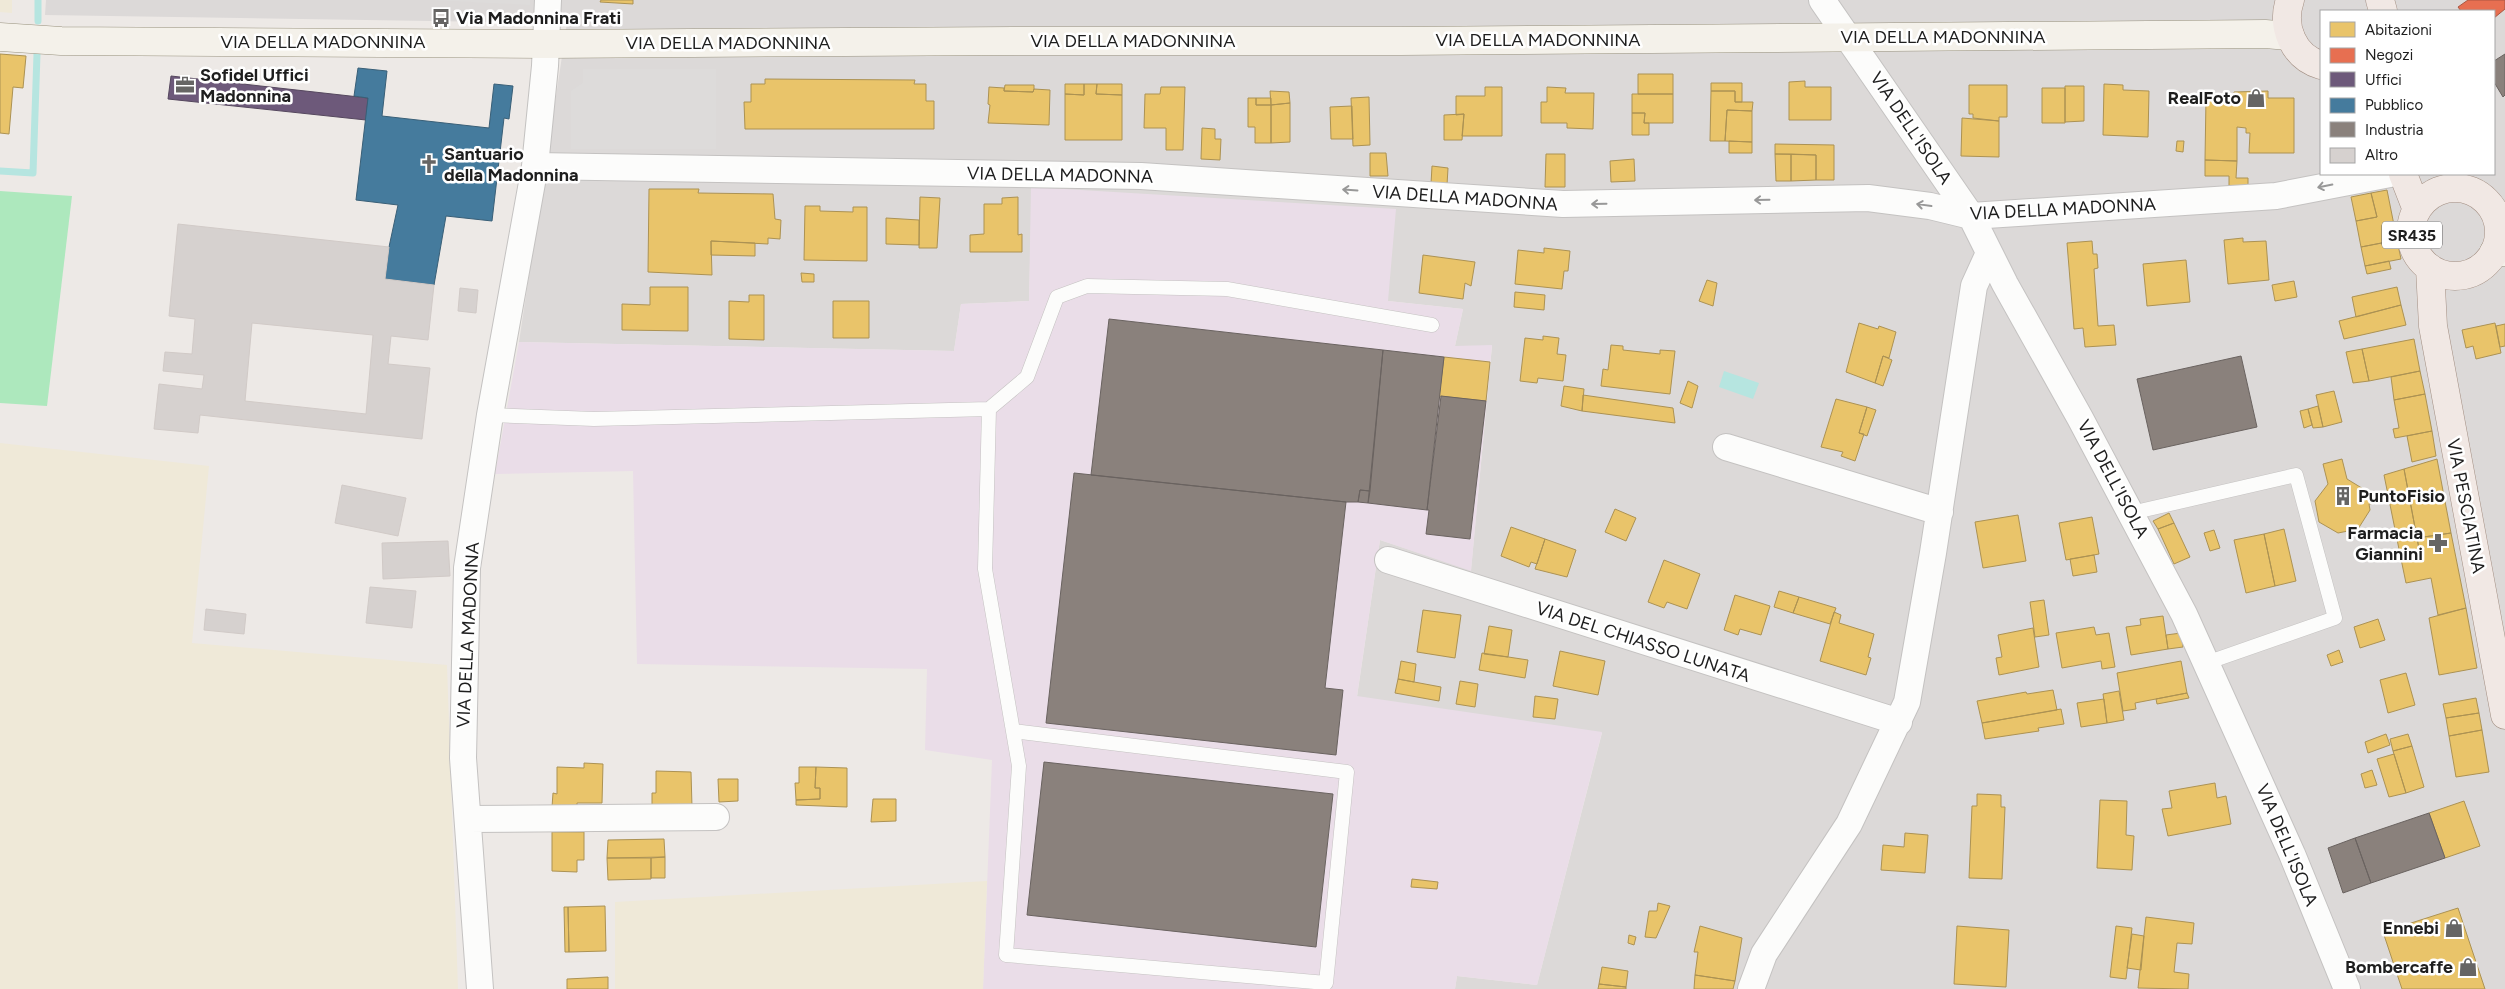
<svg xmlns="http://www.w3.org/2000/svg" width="2505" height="989" font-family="Figtree,sans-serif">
  <rect width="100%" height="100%" fill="#ede9e6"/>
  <!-- residential -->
  <path fill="#dcd9d8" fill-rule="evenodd" d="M46 0H2505V989H1455L1457 976 1537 985 1602 733 1357 697 1380 540 1471 570 1492 346H1455L1463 309 1388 301 1032 187 1029 301 961 304 954 351 519 342 567 23 45 15ZM2321 11H2494V174H2321Z"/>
  <!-- industrial -->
  <path fill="#eadde8" d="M1031 187 1396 209 1388 301 1463 309 1455 346 1492 345 1471 571 1380 540 1357 696 1602 732 1537 985 1457 976 1455 989H983L992 760 925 750 927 669 637 664 633 471 495 474 519 342 954 351 961 304 1029 301Z"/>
  <!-- farmland -->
  <path fill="#efe9d8" d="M0 0H12V13L0 12Z
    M0 443 209 466 192 643 447 665 458 989H0Z
    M987 881 983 989H615V902Z"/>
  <!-- pitch -->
  <path fill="#ade8bd" d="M0 191 72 196 47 406 0 403Z"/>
  <!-- parking -->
  <path fill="#dddbda" d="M433 0H530V5Z
    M583 69H716V149H571V91L583 83Z"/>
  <!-- water -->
  <path fill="#b6e5e0" d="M1724 371 1759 383 1753 399 1719 387Z"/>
  <!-- homes -->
  <path fill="#e9c46a" stroke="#ac9253" d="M601 0H633V4L600 2Z
    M0 54 26 56 23 88 13 87 9 134 0 133Z
    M1638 74H1673V94H1638Z
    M765 79 915 80 914 84H926V101H934V129H745L744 102H751V84H765Z
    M1805 81V87H1831V120H1789V82Z
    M1711 83H1742V102H1735V91H1711Z
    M1065 84H1084V95L1065 94Z
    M1084 84H1097L1096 94 1122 95V140H1065V94L1084 95Z
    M1097 84H1122V95L1096 94Z
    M2104 84 2123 85V90L2149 91 2148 137 2103 135Z
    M1005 85H1034V89L1033 92 1004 91Z
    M1969 85H2007V117H1999V121L1973 118V114H1969Z
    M2065 86H2084V121L2065 122Z
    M989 87 1004 88V91L1033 92 1034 89 1050 90 1049 125 988 123 990 105 988 104Z
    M1161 87H1185L1183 150H1166V128H1144L1145 94H1160Z
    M1485 87H1502V136H1462L1464 114 1456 115V96H1485Z
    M1547 87 1566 88 1565 93H1594L1593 129 1567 128V123H1541V102H1547Z
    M2042 88H2065V123H2042Z
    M1270 91 1289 92 1290 103 1271 105Z
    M1711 91H1735V102H1753L1752 111 1727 110 1725 141H1710Z
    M2268 91V98H2294V153H2249L2250 133H2246V128L2237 127V161L2205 160 2206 98 2234 99V92Z
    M1632 94H1673V123H1644L1645 113H1632Z
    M1369 97 1370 145 1353 146 1351 98Z
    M1248 98H1256V105H1271V143H1255V127H1248Z
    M1256 98H1271V105H1256Z
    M1290 103V142L1271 143V105Z
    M1352 106 1353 139H1331L1330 107Z
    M1727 110 1752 111V142L1725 141Z
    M1632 113H1645L1644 123H1649V135H1632Z
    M1464 114 1462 140H1444V115Z
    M1962 118 1999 121V157L1961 156Z
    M1202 128 1215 129V139H1221L1220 160 1201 159Z
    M1729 141 1752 142V153H1729Z
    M2177 141H2184L2183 152 2176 151Z
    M1775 144 1834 145V180H1816V155L1775 154Z
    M1370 153H1386L1388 176H1370Z
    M1546 154H1565V187H1545Z
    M1775 154H1791V181H1776Z
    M1791 154 1816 155V180L1791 181Z
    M1634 159 1635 181 1611 182 1610 161Z
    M2205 160 2237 161 2236 178H2248V188H2229V176H2205Z
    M1432 166 1448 168 1447 185 1431 184Z
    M649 189H699L698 193 773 194 775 219 781 220 780 239 768 238V244L711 241 712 275 648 272Z
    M2387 190 2397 240 2361 247 2356 221 2377 217 2371 193Z
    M2371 193 2377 217 2356 221 2351 197Z
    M920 197 940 198 937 248H919Z
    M1018 197V235L1022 234V252H970V235L984 234V204H1002V198Z
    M805 206H820V211L853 212V207H867V261L804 260Z
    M886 218 919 220V245L886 244Z
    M2243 238V242L2266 241 2269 280 2228 284 2224 240Z
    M2397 240 2401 259 2365 266 2361 247Z
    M711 241 755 243V256L711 255Z
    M2092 241 2093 254H2097L2098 268 2094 269 2098 326 2114 325 2116 345 2085 347 2083 328 2074 329 2067 243Z
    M1544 248 1570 251 1568 271H1564L1562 289 1515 284 1518 250 1544 253Z
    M1423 255 1475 262 1471 286 1465 283 1463 299 1419 293Z
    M2186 260 2190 302 2147 306 2143 264Z
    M2389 261 2391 269 2367 274 2365 266Z
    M801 273 814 274V282H802Z
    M1707 280 1717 283 1713 306 1699 301Z
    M2294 281 2297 297 2275 301 2272 285Z
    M650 287H688V331L622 330V304L650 305Z
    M2397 287 2401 305 2356 317 2352 297Z
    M1515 292 1545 295 1544 310 1514 307Z
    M749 295H764V340L729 339V301L749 302Z
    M833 301H869V338H833Z
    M2401 305 2406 325 2344 339 2339 321Z
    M1859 323 1878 329 1879 326 1896 332 1889 358 1883 356 1875 383 1846 372Z
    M2495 323 2501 353 2476 359 2473 346 2466 348 2462 330Z
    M2505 324V346L2500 347 2496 326Z
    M1543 336 1559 338 1557 354 1566 355 1563 381 1538 378 1537 383 1520 381 1525 338 1543 340Z
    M2414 339 2420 371 2369 381 2362 349Z
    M1611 345 1623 346V350L1660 354V350L1675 351 1670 394 1601 386 1603 369 1608 370Z
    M2362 349 2369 381 2353 383 2346 352Z
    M1883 356 1892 360 1883 386 1875 383Z
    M1444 357 1490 362 1486 401 1439 396Z
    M2420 371 2425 394 2394 400 2391 377Z
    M1688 381 1698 386 1692 408 1680 403Z
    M1564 386 1584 389 1582 411 1561 406Z
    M2334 391 2342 422 2323 427 2316 395Z
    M2425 394 2432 431 2395 438 2393 429 2399 428 2394 400Z
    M1583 395 1673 408 1675 423 1582 411Z
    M1836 399 1867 407 1859 433 1864 434 1855 461 1841 456 1843 452 1821 447Z
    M2318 406 2323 427 2313 428 2308 409Z
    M1867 407 1876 410 1867 436 1859 433Z
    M2308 409 2312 425 2304 428 2300 411Z
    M2432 431 2436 456 2412 462 2407 436Z
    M2342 459 2347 479 2365 490 2367 497 2373 495 2375 503 2369 504 2370 510 2358 529 2338 533 2319 522 2315 501 2328 484 2323 464Z
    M2437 459 2451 533 2417 538 2404 469Z
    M2404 469 2420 554 2401 559 2384 475Z
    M1615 509 1636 518 1626 541 1605 532Z
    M2169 513 2174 523 2158 529 2153 521Z
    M2018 515 2026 561 1983 568 1975 522Z
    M2092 517 2099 554 2066 560 2059 523Z
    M2174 523 2190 557 2174 564 2158 529Z
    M1511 527 1545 539 1537 564 1531 562 1529 567 1501 556Z
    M2284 529 2296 581 2275 586 2264 534Z
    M2214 530 2220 548 2210 551 2204 533Z
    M2451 533 2466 608 2438 615 2431 578 2406 583 2401 559 2420 554 2417 538Z
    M2264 534 2275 586 2246 593 2234 540Z
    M1545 539 1576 550 1567 577 1535 569Z
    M2094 555 2097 572 2073 576 2070 559Z
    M1664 560 1700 574 1687 609 1667 602 1664 608 1648 602Z
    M1779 591 1799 597 1793 613 1774 607Z
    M1735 595 1770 606 1761 635 1740 629 1738 635 1724 630Z
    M1799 597 1836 608 1830 624 1793 613Z
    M2044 600 2049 635 2035 637 2030 602Z
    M2466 608 2477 668 2439 675 2429 618Z
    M1423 610 1461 615 1455 658 1417 652Z
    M1834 612 1841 615 1839 623 1874 634 1868 657 1871 658 1866 675 1820 661Z
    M2163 616 2168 649 2131 655 2126 627 2141 625 2140 619Z
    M2378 619 2385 640 2360 648 2354 627Z
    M1489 626 1512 630 1508 657 1484 654Z
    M2094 627 2096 635 2109 633 2115 667 2102 669 2101 661 2062 668 2056 633Z
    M2033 628 2039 667 1999 675 1996 658 2002 657 1998 635Z
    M2181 633 2183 647 2168 649 2166 635Z
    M2339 650 2343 662 2331 666 2327 655Z
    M1560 651 1605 661 1598 695 1553 686Z
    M1482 653 1528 660 1525 678 1479 670Z
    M1401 661 1416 664 1414 682 1398 679Z
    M2181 661 2187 693 2135 703 2136 709 2123 711 2117 673Z
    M2406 673 2415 705 2388 713 2380 680Z
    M1398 679 1441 687 1439 701 1395 693Z
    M1460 681 1478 684 1475 707 1456 704Z
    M2053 690 2057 710 1982 723 1977 701 2026 692 2027 694Z
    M2119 691 2124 720 2107 723 2103 694Z
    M2187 693 2189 698 2157 704 2156 699Z
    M1535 696 1558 699 1555 719 1533 717Z
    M2476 698 2479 713 2446 718 2443 704Z
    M2104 699 2107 723 2081 727 2077 703Z
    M2061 709 2064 724 2038 728 2039 731 1985 739 1982 723Z
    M2479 713 2482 730 2449 736 2446 718Z
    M2482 730 2489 772 2456 777 2449 736Z
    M2386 734 2390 745 2368 753 2365 742Z
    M2408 734 2412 746 2393 751 2390 739Z
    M2412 746 2424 787 2406 793 2393 751Z
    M2394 754 2406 793 2389 797 2377 759Z
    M584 763 603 764 602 803H577V807H552L553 793 557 794V767L584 768Z
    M799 767H816L815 788H820V799L796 800 795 783H799Z
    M816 767 847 768V807L796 805V800L820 799V788H815Z
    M2372 770 2377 785 2365 788 2361 774Z
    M656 771 691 772 692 807 652 808V793H656Z
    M718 779H738V801L719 802Z
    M2215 783 2217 798 2226 796 2231 824 2168 836 2162 809 2172 808 2169 791Z
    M1977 794 2001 795V807H2005L2002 879 1969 878 1972 806H1977Z
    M873 799H896V821L871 822Z
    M2100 800 2127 801 2126 835 2134 836 2132 870 2097 868Z
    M2464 801 2480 846 2445 858 2429 813Z
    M552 832H584V860H577V872L552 871Z
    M1905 833 1928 835 1925 873 1881 870 1883 845 1904 847Z
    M664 839 665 857 607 858 608 840Z
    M665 857V878H651V858Z
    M607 858H651V879L608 880Z
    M1412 879 1438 882 1437 889 1411 887Z
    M1658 903 1670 906 1656 938 1645 937 1649 911H1657Z
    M605 906 606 951 569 952 568 907Z
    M564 907H568L569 952H565Z
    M2458 908 2485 989H2402L2383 932Z
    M2146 917 2194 923 2192 944 2177 943 2174 972 2189 974 2188 989 2138 988Z
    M1700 926 1742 938 1735 981 1695 975 1698 952H1694Z
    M1957 926 2009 930 2006 987 1954 984Z
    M2116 926 2132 928 2126 979 2110 977Z
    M2132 934 2144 936 2141 970 2127 968Z
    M1629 935 1636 937 1634 945 1628 943Z
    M1602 967 1628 971 1626 987 1599 984Z
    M1695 975 1735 981 1733 989H1694Z
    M608 977V989H567V979Z
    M1599 984 1626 987V989H1598Z"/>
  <!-- shops -->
  <path fill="#e76f51" stroke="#ab5742" d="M2468 0H2505V9L2494 18V11H2461L2458 7Z"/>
  <!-- offices -->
  <path fill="#6d597a" stroke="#55475e" d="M171 76 368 98 366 120 168 99Z"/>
  <!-- public -->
  <path fill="#457b9d" stroke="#395f77" d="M358 68 387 71 382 116 489 128 494 84 513 86 509 119 504 118 492 221 446 216 434 285 385 279 389 247 398 205 356 200 368 98 354 96Z"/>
  <!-- industry -->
  <path fill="#8a817c" stroke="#6a6360" d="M2505 54V95L2503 97 2494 82V61Z
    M1109 319 1383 350 1370 491 1360 490 1358 502H1346L1091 475Z
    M1383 350 1444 357 1427 510 1368 503Z
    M2241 356 2257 427 2153 450 2137 379Z
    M1441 396 1486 401 1470 539 1426 534 1429 510H1427Z
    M1074 473 1346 502 1325 688 1343 690 1336 755 1046 723Z
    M1360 490 1370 491 1368 503 1358 502Z
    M1044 762 1333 794 1316 947 1027 915Z
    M2429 813 2445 858 2371 883 2355 838Z
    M2355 838 2371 883 2343 893 2328 848Z"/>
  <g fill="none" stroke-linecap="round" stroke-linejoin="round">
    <!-- stream -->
    <path stroke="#b6e5e0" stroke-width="7" d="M38 21V0
      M0 171 33 173 37 54"/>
  </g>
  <!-- building -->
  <path fill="#d6d1cf" stroke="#d1cac7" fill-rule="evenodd" d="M178 224 389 247 385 279 434 285 428 340 391 336 388 364 430 368 422 439 200 415 198 433 154 429 159 384 202 389 204 375 163 371 165 352 192 354 195 319 169 316ZM252 323 373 335 366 414 245 401Z
    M460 288 478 290 476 313 458 311Z
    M342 485 406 498 398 536 335 523Z
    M448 541 450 576 383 579 382 543Z
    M370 587 416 591 412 628 366 623Z
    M206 609 246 614 244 634 204 630Z"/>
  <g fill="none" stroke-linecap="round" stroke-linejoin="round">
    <!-- lane casing -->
    <g stroke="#c4c2c1" stroke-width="15">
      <path id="lane" d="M989 409 985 569 1019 766 1006 955 1326 983 1347 772 1013 731
        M490 415 594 419 989 409 1027 377 1057 297 1087 286 1227 289 1432 325
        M2131 513 2296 475 2335 618 2206 663"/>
    </g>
    <!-- street casing -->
    <g stroke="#c4c2c1" stroke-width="28">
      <path id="street" d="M1822 0 1971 216 2005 284 2080 418 2184 614 2292 854 2347 989
        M535 166 1141 176 1563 204 1868 198 1930 206 1971 216 2276 196 2390 174
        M1726 447 1940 512
        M1388 560 1899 722
        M468 819 716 817
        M480 989 463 758 467 568 490 415 535 166 545 66 548 0
        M1751 989 1764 954 1849 824 1907 702 1933 553 1974 286 1989 253"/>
    </g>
    <!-- secondary casing -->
    <g stroke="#98927e" stroke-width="29">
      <path id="secondary" d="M0 37 61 41 546 44 1014 41H1401L2265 34 2290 36
        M2494 252H2505"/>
    </g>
    <!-- primary casing -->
    <g stroke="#a38f83" stroke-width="29">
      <path id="primary" d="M2290 0C2281 26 2293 57 2321 65
        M2380 0 2383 11
        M2403 174 2417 210
        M2411 232a44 44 0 1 1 88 0a44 44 0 1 1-88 0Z
        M2430 268 2433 326 2505 715"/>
    </g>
    <!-- lane -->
    <use href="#lane" stroke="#fcfcfb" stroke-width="14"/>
    <!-- street -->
    <use href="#street" stroke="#fcfcfb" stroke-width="26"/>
    <!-- secondary -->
    <use href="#secondary" stroke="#f4f1ea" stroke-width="28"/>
    <!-- primary -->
    <use href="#primary" stroke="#f1e8e4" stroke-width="28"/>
  </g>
  <!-- one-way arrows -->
  <defs><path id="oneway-shaft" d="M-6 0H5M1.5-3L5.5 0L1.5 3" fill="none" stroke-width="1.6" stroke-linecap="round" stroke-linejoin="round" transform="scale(1.25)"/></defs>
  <g stroke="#989898">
    <use href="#oneway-shaft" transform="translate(2325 186) rotate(169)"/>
    <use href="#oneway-shaft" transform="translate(1350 190) rotate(-176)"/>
    <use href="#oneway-shaft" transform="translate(1762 200) rotate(179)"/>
    <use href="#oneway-shaft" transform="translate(1599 204) rotate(179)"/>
    <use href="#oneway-shaft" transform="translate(1924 205) rotate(-172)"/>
  </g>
  <!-- icons -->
  <defs>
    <g id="bus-bare" transform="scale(1.5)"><path d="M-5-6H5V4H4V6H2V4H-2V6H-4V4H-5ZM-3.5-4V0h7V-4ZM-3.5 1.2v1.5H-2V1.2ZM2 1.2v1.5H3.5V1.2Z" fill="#666564" stroke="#fff" stroke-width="2.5" paint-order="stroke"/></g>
    <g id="office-bare" transform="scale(1.5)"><path d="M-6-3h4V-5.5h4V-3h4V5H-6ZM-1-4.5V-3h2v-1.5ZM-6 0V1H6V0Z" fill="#666564" stroke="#fff" stroke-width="2.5" paint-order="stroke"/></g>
    <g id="shop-bare" transform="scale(1.5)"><path d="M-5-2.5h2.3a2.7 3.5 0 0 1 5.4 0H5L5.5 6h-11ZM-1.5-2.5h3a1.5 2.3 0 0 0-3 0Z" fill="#666564" stroke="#fff" stroke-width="2.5" paint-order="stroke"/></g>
    <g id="church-bare" transform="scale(1.5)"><path d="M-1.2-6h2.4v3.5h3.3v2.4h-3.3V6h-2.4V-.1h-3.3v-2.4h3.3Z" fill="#666564" stroke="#fff" stroke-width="2.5" paint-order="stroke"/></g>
    <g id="building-bare" transform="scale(1.5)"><path d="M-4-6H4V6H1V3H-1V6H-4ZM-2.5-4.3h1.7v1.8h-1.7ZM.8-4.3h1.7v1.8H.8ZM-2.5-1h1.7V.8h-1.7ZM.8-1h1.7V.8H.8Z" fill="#666564" stroke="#fff" stroke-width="2.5" paint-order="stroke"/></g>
    <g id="pharmacy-bare" transform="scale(1.5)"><path d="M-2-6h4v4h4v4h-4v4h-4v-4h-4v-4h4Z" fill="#666564" stroke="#fff" stroke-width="2.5" paint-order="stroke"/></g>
  </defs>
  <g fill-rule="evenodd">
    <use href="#bus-bare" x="441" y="18"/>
    <use href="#office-bare" x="185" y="85"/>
    <use href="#shop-bare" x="2256" y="98"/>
    <use href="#church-bare" x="429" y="164"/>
    <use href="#building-bare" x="2343" y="496"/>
    <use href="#pharmacy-bare" x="2438" y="543"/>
    <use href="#shop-bare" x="2454" y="928"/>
    <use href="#shop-bare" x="2468" y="967"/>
  </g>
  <g text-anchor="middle" stroke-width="5" stroke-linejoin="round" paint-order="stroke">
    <!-- shield labels -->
    <rect fill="#fff" stroke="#626262" stroke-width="1" x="2382" y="221.5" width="60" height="27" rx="4"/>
    <g font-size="16" font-weight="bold" fill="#1e1e1e">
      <text x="2412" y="241">SR435</text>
    </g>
    <!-- poi labels -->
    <g font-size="18" font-weight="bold" fill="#1e1e1e" stroke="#fff" text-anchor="start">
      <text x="456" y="24">Via Madonnina Frati</text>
      <text x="200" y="81">Sofidel Uffici<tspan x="200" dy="21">Madonnina</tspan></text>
      <text x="2241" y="104" text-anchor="end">RealFoto</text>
      <text x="444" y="160">Santuario<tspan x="444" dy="21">della Madonnina</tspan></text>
      <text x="2358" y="502">PuntoFisio</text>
      <text x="2423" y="539" text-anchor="end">Farmacia<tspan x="2423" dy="21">Giannini</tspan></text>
      <text x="2439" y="934" text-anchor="end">Ennebi</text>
      <text x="2453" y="973" text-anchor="end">Bombercaffe</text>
    </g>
    <!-- street labels -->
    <g font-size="18" fill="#1e1e1e" stroke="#fff">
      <text x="1943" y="43">VIA DELLA MADONNINA</text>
      <text x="1538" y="46">VIA DELLA MADONNINA</text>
      <text x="1133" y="47">VIA DELLA MADONNINA</text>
      <text x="323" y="48">VIA DELLA MADONNINA</text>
      <text x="728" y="49">VIA DELLA MADONNINA</text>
      <text transform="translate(1911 128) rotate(56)" y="6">VIA DELL'ISOLA</text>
      <text transform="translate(1060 175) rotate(1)" y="6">VIA DELLA MADONNA</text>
      <text transform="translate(1465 198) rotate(4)" y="6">VIA DELLA MADONNA</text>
      <text transform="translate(2063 209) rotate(-3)" y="6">VIA DELLA MADONNA</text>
      <text transform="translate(2113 479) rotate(62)" y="6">VIA DELL'ISOLA</text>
      <text transform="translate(2466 506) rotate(79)" y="6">VIA PESCIATINA</text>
      <text transform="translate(468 635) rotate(-87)" y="6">VIA DELLA MADONNA</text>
      <text transform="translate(1643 642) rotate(18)" y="6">VIA DEL CHIASSO LUNATA</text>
      <text transform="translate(2287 845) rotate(67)" y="6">VIA DELL'ISOLA</text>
    </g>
  </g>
  <!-- legend -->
  <rect x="2320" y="10" width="175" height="165" fill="#ffffff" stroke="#a5a5a5"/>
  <rect x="2330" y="22" width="25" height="15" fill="#e9c46a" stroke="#a5a5a5"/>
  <text x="2365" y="35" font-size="15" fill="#1e1e1e">Abitazioni</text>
  <rect x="2330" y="48" width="25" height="15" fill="#e76f51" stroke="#a5a5a5"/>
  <text x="2365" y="60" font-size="15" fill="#1e1e1e">Negozi</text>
  <rect x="2330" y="72" width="25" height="15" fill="#6d597a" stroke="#a5a5a5"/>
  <text x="2365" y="85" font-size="15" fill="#1e1e1e">Uffici</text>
  <rect x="2330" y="98" width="25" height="15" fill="#457b9d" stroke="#a5a5a5"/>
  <text x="2365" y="110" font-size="15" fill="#1e1e1e">Pubblico</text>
  <rect x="2330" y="122" width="25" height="15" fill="#8a817c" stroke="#a5a5a5"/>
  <text x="2365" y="135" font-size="15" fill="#1e1e1e">Industria</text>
  <rect x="2330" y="148" width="25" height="15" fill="#d6d1cf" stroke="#a5a5a5"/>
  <text x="2365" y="160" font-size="15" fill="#1e1e1e">Altro</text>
</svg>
